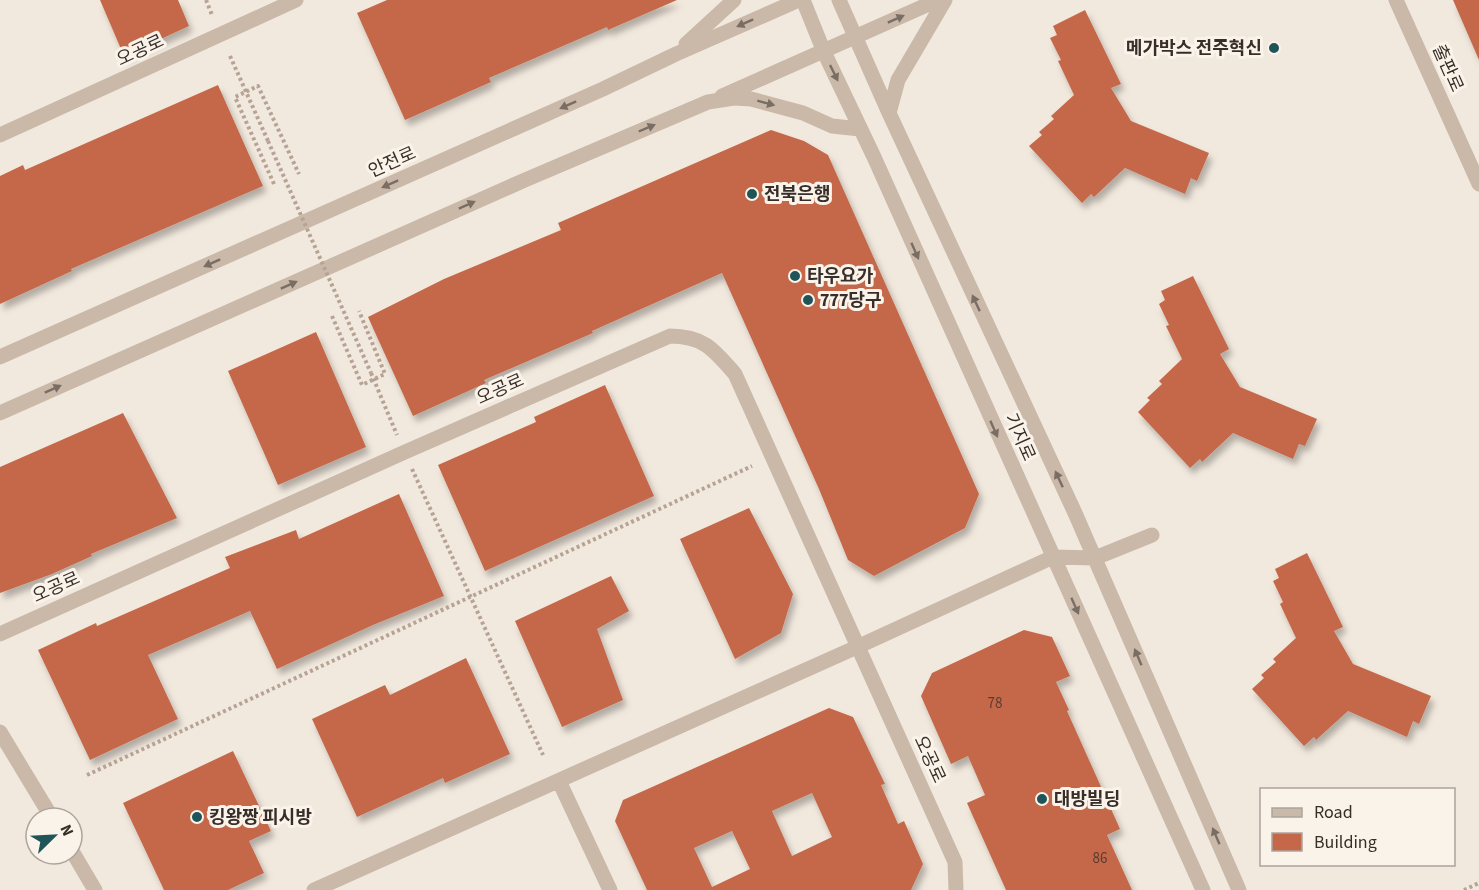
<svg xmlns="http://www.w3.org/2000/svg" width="1479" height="890" font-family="'Source Sans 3','Noto Sans KR',sans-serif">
  <defs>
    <filter id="shadow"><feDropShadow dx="3.5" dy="6" stdDeviation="3" flood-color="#0004"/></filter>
  </defs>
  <rect width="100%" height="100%" fill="#f2e9de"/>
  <!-- building -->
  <path fill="#c46849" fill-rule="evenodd" filter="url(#shadow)" d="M100 0H178L189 26 124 56Z
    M387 0H677L608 30 607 27 489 78 491 82 405 120 357 13Z
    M1453 0H1479V60Z
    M1085 10 1121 84 1111 88 1131 121 1209 153 1197 181 1191 178 1185 194 1125 168 1094 197 1091 194 1082 203 1029 146 1042 135 1039 132 1054 119 1051 116 1074 95 1058 61 1061 60 1050 38 1057 35 1053 26Z
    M218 85 263 186 71 269 72 271 0 304V176L23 165 25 170Z
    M771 130 804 141 828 155 979 494 965 528 874 576 848 560 819 489 722 273 592 331 593 333 484 380 486 383 413 416 368 317 444 279 561 230 558 223Z
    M1193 276 1229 349 1220 354 1240 387 1317 419 1305 446 1299 444 1293 459 1233 433 1202 462 1200 459 1190 468 1138 412 1150 400 1147 398 1162 384 1159 381 1182 359 1166 326 1169 325 1159 304 1165 300 1161 291Z
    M316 332 366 447 278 485 228 371Z
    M605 385 654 496 485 571 438 465 536 422 534 417Z
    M123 413 177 518 91 554 92 556 52 574 0 593V467Z
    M399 494 444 596 373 625 277 669 250 611 148 655 178 719 90 760 38 650 96 623 97 626 230 568 225 557 296 530 299 539Z
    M749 508 793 594 781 633 735 659 680 539Z
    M1307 553 1343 627 1334 631 1353 664 1431 696 1419 724 1413 721 1407 737 1348 711 1316 740 1314 737 1304 746 1252 689 1264 678 1261 675 1276 662 1273 659 1296 638 1280 604 1283 602 1273 581 1279 578 1275 569Z
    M611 576 629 611 597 629 623 700 562 727 515 621Z
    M1024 630 1052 637 1070 676 1056 682 1069 710 1067 711 1120 829 1107 835 1132 890H1006L967 803 985 795 968 756 951 764 921 696 932 673Z
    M466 658 510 754 445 783 443 778 357 817 312 719 385 685 390 695Z
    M829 708 853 717 885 784 881 785 898 824 904 821 923 864 911 890H647L615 821 623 800ZM812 793 832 837 792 856 772 811ZM732 831 750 869 712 887 694 848Z
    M233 751 271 831 249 841 264 873 228 890H164L123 803Z"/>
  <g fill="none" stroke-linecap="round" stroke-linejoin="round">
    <!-- path -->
    <path stroke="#b6a394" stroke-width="4" stroke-dasharray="3 3" stroke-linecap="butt" d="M206 0 212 15
      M230 56 268 141
      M274 184 235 97 258 86 299 174
      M332 316 362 385 385 374 359 311
      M371 373 397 435
      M412 469 543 755
      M87 775 752 466
      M1464 890 1479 883"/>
    <!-- minor -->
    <path stroke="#cab9a9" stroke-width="15" d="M803 0 824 52 874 157 1203 890
      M839 0 889 113 1075 513 1239 890
      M1396 0 1479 184
      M686 44 734 0
      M722 96 938 0
      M889 113 898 80 945 0
      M0 135 296 0
      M0 357 603 89 676 54 799 0
      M0 413 525 180 708 102 734 98 751 99 803 113 832 126 860 129
      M0 634 405 452 670 336C704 336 714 350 735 374L955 862 956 890
      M0 732 52 818
      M559 781 610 890
      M72 851 95 890
      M314 890 857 647 1053 557 1095 558 1152 535"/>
    <!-- path-bridge -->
    <path stroke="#b6a394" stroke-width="4" stroke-dasharray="3 3" stroke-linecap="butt" d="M268 141 371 373"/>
  </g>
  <!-- one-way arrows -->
  <defs><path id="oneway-solid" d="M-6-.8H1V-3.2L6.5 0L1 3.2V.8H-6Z" transform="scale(1.5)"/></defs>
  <g fill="#7a6d63">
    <use href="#oneway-solid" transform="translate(896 19) rotate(-24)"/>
    <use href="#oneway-solid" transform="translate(745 23) rotate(156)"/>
    <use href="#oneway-solid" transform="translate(834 73) rotate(64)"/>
    <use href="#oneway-solid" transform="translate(766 103) rotate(15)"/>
    <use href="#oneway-solid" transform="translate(568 105) rotate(156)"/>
    <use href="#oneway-solid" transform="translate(647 128) rotate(-23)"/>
    <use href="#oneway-solid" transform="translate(390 184) rotate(156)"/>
    <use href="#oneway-solid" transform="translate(467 205) rotate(-24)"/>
    <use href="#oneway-solid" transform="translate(915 251) rotate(66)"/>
    <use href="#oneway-solid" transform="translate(212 263) rotate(156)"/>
    <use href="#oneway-solid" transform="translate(289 285) rotate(-24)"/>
    <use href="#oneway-solid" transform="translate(976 303) rotate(-115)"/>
    <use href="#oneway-solid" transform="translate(53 389) rotate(-24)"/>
    <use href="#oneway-solid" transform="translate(994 429) rotate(66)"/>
    <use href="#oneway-solid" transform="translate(1059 479) rotate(-115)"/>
    <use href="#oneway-solid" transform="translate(1075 606) rotate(66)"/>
    <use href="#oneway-solid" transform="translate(1138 657) rotate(-113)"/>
    <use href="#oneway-solid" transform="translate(1216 836) rotate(-113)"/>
  </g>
  <!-- markers -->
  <g fill="#1f5559" stroke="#faf3ea" stroke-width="2">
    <circle cx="1274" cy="48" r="6"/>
    <circle cx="752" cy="194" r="6"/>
    <circle cx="795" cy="276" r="6"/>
    <circle cx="808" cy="300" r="6"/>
    <circle cx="1042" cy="799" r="6"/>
    <circle cx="197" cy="817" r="6"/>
  </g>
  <g text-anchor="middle" stroke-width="6" stroke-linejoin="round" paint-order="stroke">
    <!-- number labels -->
    <g font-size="15" fill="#5b3c31">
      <text x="995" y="708">78</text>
      <text x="1100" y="863">86</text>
    </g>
    <!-- poi labels -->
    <g font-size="18" font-weight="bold" fill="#382e29" stroke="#faf3ea" text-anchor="start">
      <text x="1262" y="54" text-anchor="end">메가박스 전주혁신</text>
      <text x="764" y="200">전북은행</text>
      <text x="807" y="282">타우요가</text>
      <text x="820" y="306">777당구</text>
      <text x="1054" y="805">대방빌딩</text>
      <text x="209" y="823">킹왕짱 피시방</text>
    </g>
    <!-- street labels -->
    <g font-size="18" fill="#382e29" stroke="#faf3ea">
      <text transform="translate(140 50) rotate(-25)" y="6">오공로</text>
      <text transform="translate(1448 68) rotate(66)" y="6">출판로</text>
      <text transform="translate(392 162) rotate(-24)" y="6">안전로</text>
      <text transform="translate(500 389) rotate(-24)" y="6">오공로</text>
      <text transform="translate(1020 437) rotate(66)" y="6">기지로</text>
      <text transform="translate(56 587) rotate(-24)" y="6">오공로</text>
      <text transform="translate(930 759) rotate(65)" y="6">오공로</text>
    </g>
  </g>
  <!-- legend -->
  <rect x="1260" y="788" width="195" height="78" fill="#faf3ea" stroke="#aca49d" stroke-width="1.5"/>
  <rect x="1272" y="808" width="30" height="9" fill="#cab9a9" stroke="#aca49d" stroke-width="1.5"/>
  <text x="1314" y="818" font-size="18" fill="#382e29">Road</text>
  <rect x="1272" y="833" width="30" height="18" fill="#c46849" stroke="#aca49d" stroke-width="1.5"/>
  <text x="1314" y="848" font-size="18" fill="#382e29">Building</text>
  <!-- north arrow -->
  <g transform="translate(54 836) rotate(66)"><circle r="28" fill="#faf3ea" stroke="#aca49d" stroke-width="1.5"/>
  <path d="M0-4.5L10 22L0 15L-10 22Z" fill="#1f5559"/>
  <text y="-9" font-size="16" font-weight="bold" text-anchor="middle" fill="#382e29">N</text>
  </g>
</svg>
